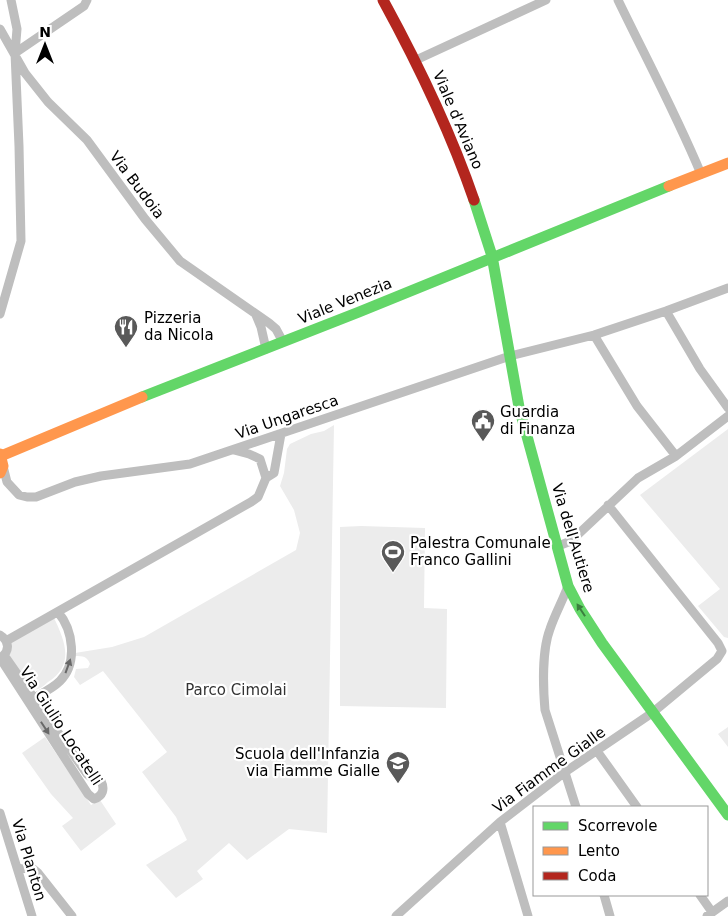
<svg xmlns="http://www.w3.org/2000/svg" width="728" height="916" font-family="'DejaVu Sans',sans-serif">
  <rect width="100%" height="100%" fill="#fff"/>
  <!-- green -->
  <path fill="#ececec" d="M334 425 327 833 289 829 247 860 229 843 197 871 203 879 176 898 146 865 187 840 176 817 142 772 167 752 103 671 80 685 74 677 76 669 88 668 90 664C87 656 83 656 75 656V653L112 647 144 637 296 550 300 533 294 510 280 486 284 473 287 449 290 444 311 434 324 431Z
    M728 429V638L724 637 698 606 720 589 640 495Z
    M361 526 425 528 424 608 447 609 446 708 340 706V527Z
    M54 618C65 641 75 665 48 682 44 686 40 689 34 690L7 654 10 642Z
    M728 727V747L718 734Z
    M45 737 91 805 100 800 116 824 81 851 62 826 73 818 51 794 22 753Z"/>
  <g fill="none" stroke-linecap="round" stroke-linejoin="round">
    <!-- street -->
    <path stroke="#bebebe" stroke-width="9" d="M618 0C646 58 676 114 701 174
      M0 29 25 73 48 102 87 140 145 219 180 261 269 323 276 329 283 342
      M15 53 84 6 87 0
      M416 60 546 0
      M666 311 700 369 728 408
      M0 314 21 241 19 146 15 53 17 29 11 0
      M256 315 261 327 266 349
      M594 335 637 406 676 456
      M234 450 249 454 260 459 266 478 274 473 281 434
      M3 466 7 482 19 495 27 497H36L75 482 101 476 190 464 510 356 594 335 666 311 728 288
      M558 546 571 541 638 478 676 456 728 416
      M568 586C563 600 555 614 550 629 542 650 543 687 545 710L576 807
      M0 635C10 641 10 652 0 658
      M6 641 251 502 258 497 266 478
      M0 658 88 794 94 799C103 796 105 789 101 781L92 778 87 774 4 655
      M34 698C43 693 53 688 60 681 78 663 73 630 58 612
      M597 751 637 807
      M0 813 32 916
      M500 822 528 916
      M18 869 32 868 38 873 72 916
      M604 895 610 916
      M700 895 712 912
      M396 916 500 822 565 772 652 713 717 659 722 651 718 643 608 505
      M707 916 728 901"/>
    <!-- fast -->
    <path stroke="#63d668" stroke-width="11" d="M474 200 492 256 519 407 568 586 580 609 602 643 728 815
      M142 397 359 312 669 186"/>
    <!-- slow -->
    <path stroke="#ff974d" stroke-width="11" d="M669 186 728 163
      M0 454 3 466 0 473
      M1 456 142 397"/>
    <!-- jam -->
    <path stroke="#b3261e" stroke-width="11" d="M383 0C418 64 450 130 474 200"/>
  </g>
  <!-- one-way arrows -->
  <defs><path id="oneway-solid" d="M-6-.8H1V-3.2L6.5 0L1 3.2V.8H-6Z" transform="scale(1.25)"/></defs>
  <use fill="#3b803e" href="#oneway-solid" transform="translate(581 610) rotate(-123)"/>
  <g fill="#686868">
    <use href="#oneway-solid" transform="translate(68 666) rotate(-70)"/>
    <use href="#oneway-solid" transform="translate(45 728) rotate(57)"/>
  </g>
  <!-- icons -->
  <defs>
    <g id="restaurant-pin" transform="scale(1.25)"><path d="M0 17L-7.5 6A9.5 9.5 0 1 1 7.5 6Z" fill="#595959" stroke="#fff"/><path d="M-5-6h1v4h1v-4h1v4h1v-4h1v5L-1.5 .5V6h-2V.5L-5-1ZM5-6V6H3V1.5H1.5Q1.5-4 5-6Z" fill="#fff"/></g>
    <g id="civic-pin" transform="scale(1.25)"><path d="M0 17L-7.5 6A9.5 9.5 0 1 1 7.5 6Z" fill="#595959" stroke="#fff"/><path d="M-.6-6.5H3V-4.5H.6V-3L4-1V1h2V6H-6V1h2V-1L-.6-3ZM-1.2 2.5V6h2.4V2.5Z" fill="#fff"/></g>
    <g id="stadium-pin" transform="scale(1.25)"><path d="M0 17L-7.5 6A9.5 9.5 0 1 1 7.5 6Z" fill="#595959" stroke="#fff"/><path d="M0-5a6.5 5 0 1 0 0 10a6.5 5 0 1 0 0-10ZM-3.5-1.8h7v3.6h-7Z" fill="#fff"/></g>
    <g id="school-pin" transform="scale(1.25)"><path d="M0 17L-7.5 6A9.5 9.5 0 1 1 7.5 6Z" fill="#595959" stroke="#fff"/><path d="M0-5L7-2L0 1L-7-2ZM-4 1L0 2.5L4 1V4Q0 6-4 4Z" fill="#fff"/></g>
  </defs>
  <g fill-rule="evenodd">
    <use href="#restaurant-pin" x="126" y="327"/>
    <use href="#civic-pin" x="483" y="421"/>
    <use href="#stadium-pin" x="393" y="552"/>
    <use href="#school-pin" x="398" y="763"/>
  </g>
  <g text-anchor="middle" stroke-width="4.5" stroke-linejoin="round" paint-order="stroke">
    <!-- street labels -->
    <g font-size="15" fill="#000" stroke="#fff">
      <text transform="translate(458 120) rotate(67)" y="5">Viale d'Aviano</text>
      <text transform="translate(137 185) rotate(53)" y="5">Via Budoia</text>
      <text transform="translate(345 301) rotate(-22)" y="5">Viale Venezia</text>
      <text transform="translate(287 417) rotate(-19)" y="5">Via Ungaresca</text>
      <text transform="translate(573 538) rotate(73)" y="5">Via dell'Autiere</text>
      <text transform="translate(61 726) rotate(57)" y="5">Via Giulio Locatelli</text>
      <text transform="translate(549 770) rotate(-36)" y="5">Via Fiamme Gialle</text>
      <text transform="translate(29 860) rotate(73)" y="5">Via Planton</text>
    </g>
    <!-- poi labels -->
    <g font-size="15" fill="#000" stroke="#fff" text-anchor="start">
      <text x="144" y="323">Pizzeria<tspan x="144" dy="17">da Nicola</tspan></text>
      <text x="500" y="417">Guardia<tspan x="500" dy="17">di Finanza</tspan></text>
      <text x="410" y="548">Palestra Comunale<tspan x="410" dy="17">Franco Gallini</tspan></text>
      <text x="380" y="759" text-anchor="end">Scuola dell'Infanzia<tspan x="380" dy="17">via Fiamme Gialle</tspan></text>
    </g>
    <!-- park labels -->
    <g font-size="15" fill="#333" stroke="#fff">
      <text x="236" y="695">Parco Cimolai</text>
    </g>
  </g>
  <!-- legend -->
  <rect x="533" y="806" width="175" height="90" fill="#ffffff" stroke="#999999"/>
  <rect x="543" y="822" width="25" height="8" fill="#63d668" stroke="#999999"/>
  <text x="578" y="831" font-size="15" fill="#000000">Scorrevole</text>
  <rect x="543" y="847" width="25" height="8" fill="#ff974d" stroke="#999999"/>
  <text x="578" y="856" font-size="15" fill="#000000">Lento</text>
  <rect x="543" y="872" width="25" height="8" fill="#b3261e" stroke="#999999"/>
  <text x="578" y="881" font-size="15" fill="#000000">Coda</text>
  <!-- north arrow -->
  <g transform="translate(45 45)" stroke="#ffffff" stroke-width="4" paint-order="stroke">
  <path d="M0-4L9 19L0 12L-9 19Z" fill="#000000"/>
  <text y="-8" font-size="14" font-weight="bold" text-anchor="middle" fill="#000000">N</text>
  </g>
</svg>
